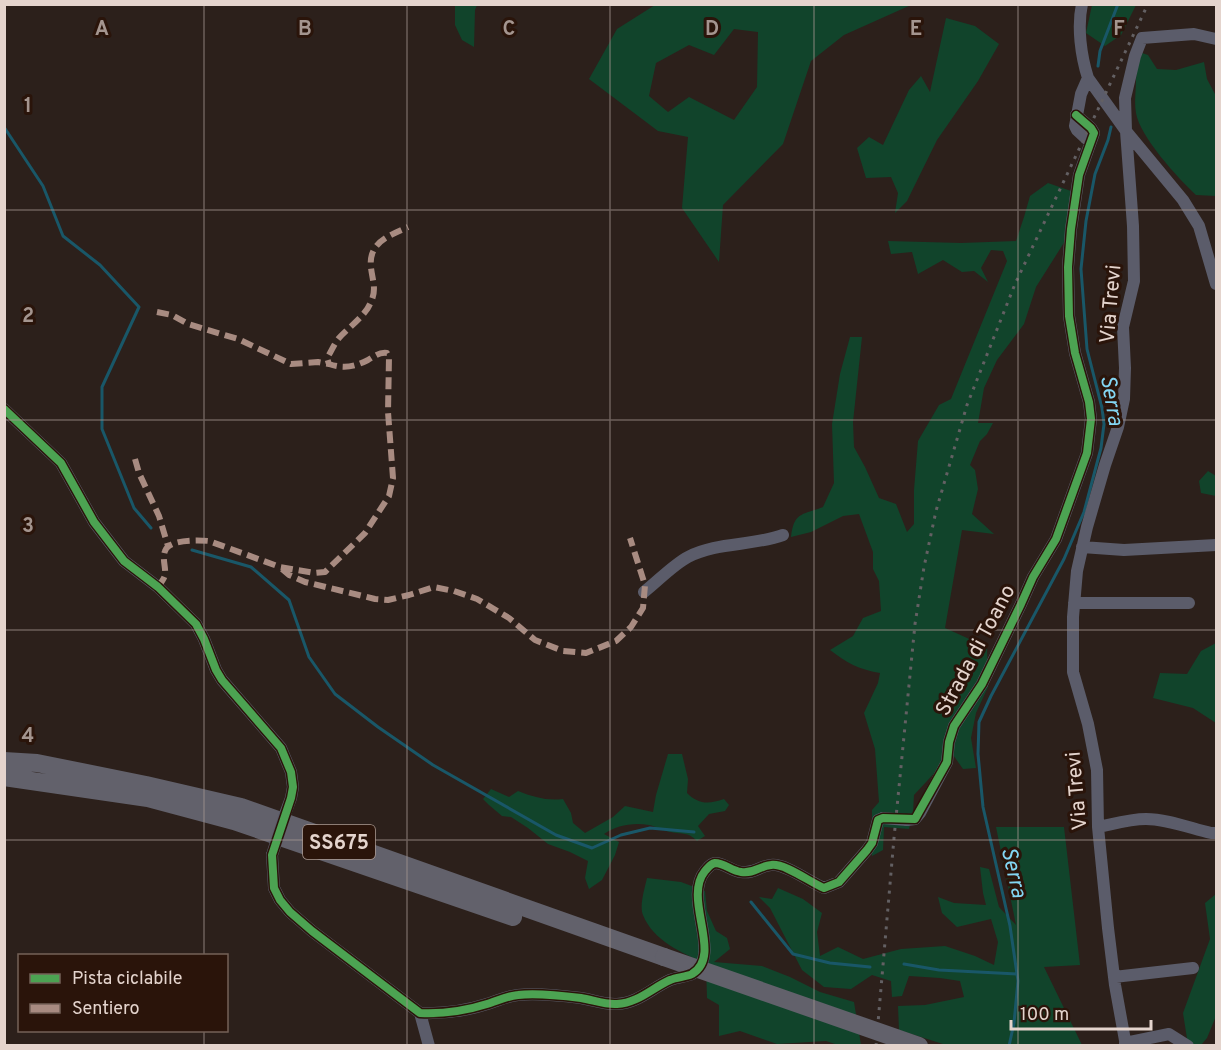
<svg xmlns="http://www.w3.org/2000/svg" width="1221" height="1050" font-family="Overpass,sans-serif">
  <rect width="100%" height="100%" fill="#2c201b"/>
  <!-- green -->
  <path fill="#11442b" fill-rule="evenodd" d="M455 5H477L475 10 474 47 462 40 455 25Z
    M655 5H911L844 35 811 61 783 144 723 205 719 262 682 208 688 137 658 131 589 79 617 29ZM734 29 758 32 757 87 734 120 689 97 668 112 649 96 656 63 689 45 714 55Z
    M1092 5H1136L1121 35 1105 46 1086 33Z
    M946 18 975 26 999 44 978 81 937 140 907 201 895 213 898 193 891 177 866 178 857 148 869 137 883 145 909 90 921 76 930 92Z
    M1142 53 1148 55 1157 69 1176 70 1204 62 1207 79 1216 96V196L1196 195C1178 178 1140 137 1136 113 1134 102 1136 91 1136 80 1137 70 1137 62 1142 53Z
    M1048 183 1071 191 1065 241 1036 287 1024 324 997 360 984 388 978 423H993L987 434 980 441 970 465 975 470 978 489 972 514 994 534 962 530 945 628 987 647 988 687 976 713 971 738 976 768 963 769 951 752 939 768 914 795 913 812 909 829 884 827 883 850 872 856V810L879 802 875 749 864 713 878 683 880 673C858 669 847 663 830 650L853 636 863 618 881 611 879 581 873 569V552L859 514 843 516 811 532 791 537C794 512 802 515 823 507L834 483 832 424 840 374 850 337H862L853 422 854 447 865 467 879 498 896 504 907 532 914 524V490L918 441 939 405 951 399 1007 261 1003 251 991 250 981 268 988 282 974 271 962 272 943 260 918 274 912 252 891 254 888 241 961 243 1016 241 1024 217 1030 196Z
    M1208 471 1216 476V496L1201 493 1199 481Z
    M1216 643V723L1193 708 1153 698 1160 673 1187 674 1201 651Z
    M668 754H682L688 779 687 793C699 805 709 804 724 799L729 805 725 811 709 814 698 826 705 836 697 841C687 831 683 835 671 832 663 831 656 826 649 825 634 822 616 825 604 834L619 842 615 855 602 880 589 889 585 878 588 861 570 852 548 844 528 828 511 817 502 816 489 805 483 799 491 789 509 797 518 791C533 797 547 801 563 799L571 813 573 823 585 833 613 817 625 806 653 812 656 795Z
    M996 827H1064L1080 965 1044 967 1082 1045H946L899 1030 898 1006 925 1005 964 997 960 981 940 978 909 976 902 996 892 997 891 981 872 975 851 989 824 987 802 970 770 908 759 897 772 899 778 888 803 899 822 913 817 932 820 956 838 947 863 959 901 949 945 946 975 956 994 965 998 942 991 919 957 927 942 913 938 897 954 903 986 905 983 893 980 867 989 869 999 907 1016 925Z
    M647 878 681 882 705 891 707 911 716 931 727 938 730 949 714 962 762 966 790 977 820 992 854 1002 861 1045H838L826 1041 777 1044 740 1031 719 1036V1005L707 998 706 964C683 953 653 941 643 915 639 906 645 887 647 878Z
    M1216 894V1016L1207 1038 1201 1045H1188L1183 1013 1210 939 1205 903Z"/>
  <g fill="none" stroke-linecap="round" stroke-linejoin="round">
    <!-- stream -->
    <path stroke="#195768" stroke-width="3" d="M1098 66 1100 51 1118 4
      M4 127 43 186 63 236 100 265 139 307 102 387V429L134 508 151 528
      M192 550 251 567 289 600 309 657 335 694 378 727 433 765 556 835 592 848 621 835 650 828 694 832
      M751 902 793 954 830 963 870 967
      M904 964 939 970 1017 974
      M1009 1046 1014 1023 1018 981 1010 926 983 807 978 754 979 722 991 696 1064 559 1084 512 1101 448 1104 424 1102 408 1087 349 1081 269 1086 221 1095 174 1108 140 1111 127"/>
    <!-- minor -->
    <path stroke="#5b5c6a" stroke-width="12" d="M1082 4C1077 27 1081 56 1088 78L1126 131 1183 200 1199 226 1216 284
      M1088 78 1081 94 1075 126 1077 130 1090 142
      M4 409 61 463 94 522 124 561 158 587 196 624 204 639 216 670 222 680 281 748 291 772 293 787 291 798 285 814
      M1082 547 1124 550 1216 545
      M644 592C658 581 673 565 688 557 716 542 753 546 783 535
      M1074 603H1189
      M907 820 915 819 920 813 947 762 949 742 954 726 982 684 1021 604 1033 577 1056 539 1087 453 1091 419 1089 402 1075 353 1069 316 1068 267 1071 229 1079 175 1094 133 1091 128 1076 115
      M1098 827C1113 824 1130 819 1146 819 1167 819 1190 828 1211 833H1216
      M272 855 274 888 280 900 290 912 312 931 420 1013
      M1114 977 1193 968
      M420 1013C443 1014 465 1011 487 1004 497 1001 507 996 518 995 534 993 565 996 581 998 593 1000 606 1005 617 1004 638 1003 652 988 670 980 677 977 686 977 692 974 724 955 682 899 705 871 708 868 710 864 715 863 724 863 732 871 741 872 755 874 759 866 771 865 785 863 811 883 824 888L839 882 867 850 872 843 878 820 883 818
      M420 1013 429 1046
      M1125 1043 1169 1034 1188 1046
      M1126 1046 1115 985 1108 928 1098 827 1097 770 1088 724 1073 672V617L1077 571 1087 527 1105 465 1118 427 1124 399 1125 368 1123 327 1134 281 1133 226 1126 131 1125 98 1135 56 1142 38 1194 34 1216 39"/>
    <!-- highway -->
    <path stroke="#62616b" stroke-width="18" d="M4 761 37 763 146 785 241 807 664 957
      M4 777 148 798 234 821 513 917"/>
    <!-- rail -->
    <path stroke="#636063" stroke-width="3" stroke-dasharray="3 6" stroke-linecap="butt" d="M876 1046 894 838 915 624 924 567 936 511 967 405 1015 284 1148 4"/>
    <!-- minor-bridge -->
    <path stroke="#5b5c6a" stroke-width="12" d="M883 818 907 820
      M272 855 285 814"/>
    <!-- highway-bridge -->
    <path stroke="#62616b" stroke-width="18" d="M664 957 919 1046"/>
    <!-- quiet -->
    <path stroke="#a88b81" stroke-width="6" stroke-dasharray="12 6" stroke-linecap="butt" d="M157 312 172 315 188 324 238 339 291 364 318 362 329 364
      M135 459 139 473 159 516 168 546
      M282 569 289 575 305 582 375 599 388 600 409 595 434 587 454 591 477 599 509 618 535 640 563 651 586 653 616 641 631 627 643 608 645 585 630 538
      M158 587C160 584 164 579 165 575 166 567 162 559 165 551 169 539 199 540 209 541L280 567 315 573 325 572 365 533 389 496 393 478 388 412 389 357 387 353C379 352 375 356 368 360 354 367 344 369 329 364L327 358C331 352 334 344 339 338 348 328 365 316 370 304 377 290 373 283 371 268 368 243 388 236 408 227"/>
    <!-- cycleway casing -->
    <g stroke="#2a140a" stroke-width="11">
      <path id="cycleway" d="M4 409 61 463 94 522 124 561 158 587 196 624 204 639 216 670 222 680 281 748 291 772 293 787 291 798 272 855 274 888 280 900 290 912 312 931 420 1013C443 1014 465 1011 487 1004 497 1001 507 996 518 995 534 993 565 996 581 998 593 1000 606 1005 617 1004 638 1003 652 988 670 980 677 977 686 977 692 974 724 955 682 899 705 871 708 868 710 864 715 863 724 863 732 871 741 872 755 874 759 866 771 865 785 863 811 883 824 888L839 882 867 850 872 843 878 820 883 818 915 819 947 762 949 742 954 726 982 684 1021 604 1033 577 1056 539 1087 453 1091 419 1089 402 1075 353 1069 316 1068 267 1071 229 1079 175 1094 133 1091 128 1076 115"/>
    </g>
    <!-- cycleway -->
    <use href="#cycleway" stroke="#4ca352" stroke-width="8"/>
  </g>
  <!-- grid -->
  <path fill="none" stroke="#a4958f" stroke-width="1.5" stroke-opacity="0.55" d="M204 4V956M407 4V1046M610 4V1046M814 4V1046M1018 4V1046M4 210H1216M4 420H1216M4 630H1216M4 840H1216M204 1030V1046"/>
  <g text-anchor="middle" stroke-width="6" stroke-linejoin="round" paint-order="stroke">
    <!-- shield labels -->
    <rect fill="#2a140a" stroke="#ac9a92" stroke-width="1.5" x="303" y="825" width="72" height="34" rx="4.5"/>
    <g font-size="20" font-weight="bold" fill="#e4d4cd">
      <text x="339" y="849">SS675</text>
    </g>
    <!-- street labels -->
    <g font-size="21" fill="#e4d4cd" stroke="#2a140a">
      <text transform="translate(1110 304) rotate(-85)" y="7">Via Trevi</text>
      <text transform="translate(975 650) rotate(-62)" y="7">Strada di Toano</text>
      <text transform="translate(1076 791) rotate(-95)" y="7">Via Trevi</text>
    </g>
    <!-- water labels -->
    <g font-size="22" font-style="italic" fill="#83d6f3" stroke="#2a140a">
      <text transform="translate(1113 400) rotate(80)" y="8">Serra</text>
      <text transform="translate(1015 872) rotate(77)" y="8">Serra</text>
    </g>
  </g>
  <g font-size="20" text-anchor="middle" font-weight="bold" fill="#a4958f" stroke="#2a140a" stroke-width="6" stroke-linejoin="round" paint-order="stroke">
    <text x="102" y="35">A</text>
    <text x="305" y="35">B</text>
    <text x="509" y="35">C</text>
    <text x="712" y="35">D</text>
    <text x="916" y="35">E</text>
    <text x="1119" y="35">F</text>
    <text x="28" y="112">1</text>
    <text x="28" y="322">2</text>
    <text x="28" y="532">3</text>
    <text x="28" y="742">4</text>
  </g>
  <!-- border -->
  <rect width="1221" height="1050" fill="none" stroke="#e4d4cd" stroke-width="12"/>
  <!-- legend -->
  <rect x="18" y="954" width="210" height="78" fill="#2a140a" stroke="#746158" stroke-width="1.5"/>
  <rect x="30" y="974" width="30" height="9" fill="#4ca352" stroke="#746158" stroke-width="1.5"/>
  <text x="72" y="984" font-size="18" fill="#e4d4cd">Pista ciclabile</text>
  <rect x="30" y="1004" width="30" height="9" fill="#a88b81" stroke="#746158" stroke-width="1.5"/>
  <text x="72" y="1014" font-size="18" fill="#e4d4cd">Sentiero</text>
  <!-- scale -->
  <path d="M1011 1020v9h140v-9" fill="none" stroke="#e4d4cd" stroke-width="3"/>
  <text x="1020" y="1020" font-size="18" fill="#e4d4cd" stroke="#2a140a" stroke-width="4.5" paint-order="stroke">100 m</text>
</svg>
